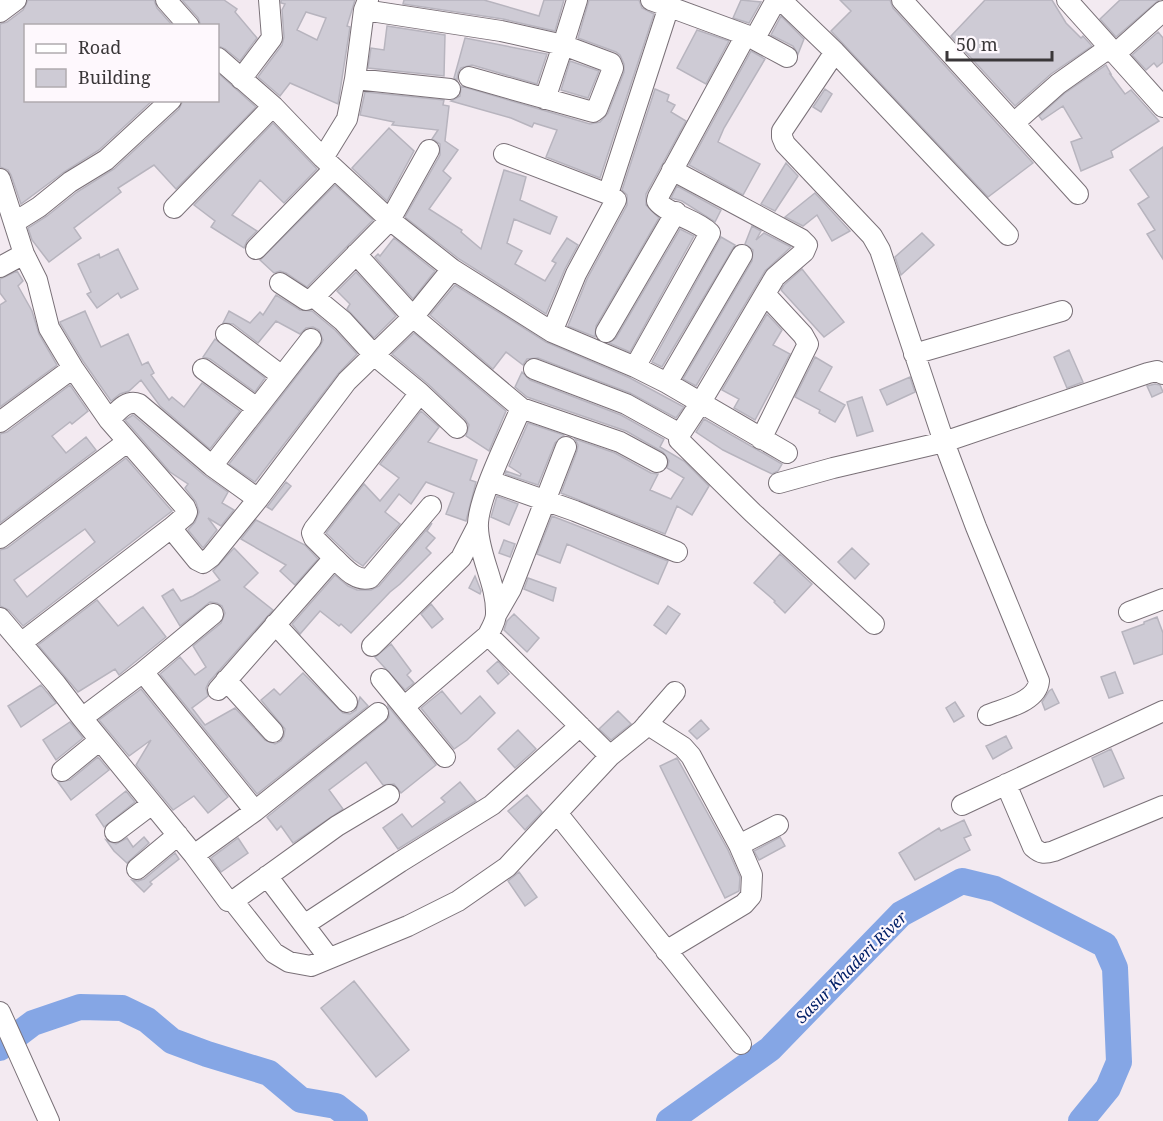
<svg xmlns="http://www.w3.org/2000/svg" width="1163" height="1121" font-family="'Noto Serif',serif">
  <rect width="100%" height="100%" fill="#f3eaf1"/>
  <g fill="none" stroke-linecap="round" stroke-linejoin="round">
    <!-- river -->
    <path stroke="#85a6e5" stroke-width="26" d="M0 1048 33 1023 80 1007 122 1008 147 1020 172 1041 207 1054 269 1073 301 1100 336 1106 355 1121
      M669 1121 770 1049 901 914 962 881 995 889 1105 945 1115 968 1119 1062 1108 1088 1081 1121"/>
  </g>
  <!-- building -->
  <path fill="#cecbd5" stroke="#b7b4be" stroke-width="1.5" fill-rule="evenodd" d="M28 0H154L157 8 173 26H26V100H153L99 150 64 172 21 204 11 175 8 170 0 167V24L7 22 23 10Z
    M182 0H224L237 9 235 12 257 38 240 61 225 49 218 46V26H201L198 18Z
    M281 0H355L347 26 350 27 338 104 290 83 280 96 258 77 282 45 284 37 282 10 285 4 281 3ZM306 12 326 18 317 40 297 30Z
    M404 0H484L539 16 544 0H564L555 31 503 19 403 4Z
    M589 0H639L642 8 654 14 600 178 546 157 557 130 534 123 532 127 511 118 451 101 460 96 461 86 590 124 600 122 608 113 624 72V64L620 55 616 52 578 38Z
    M741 0 761 2 749 23 733 18Z
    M840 0H890L893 8 1033 163 988 197 831 31 851 11Z
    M985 0H1052L1066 23 1081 38 1083 36 1092 46 1051 74 1015 106 951 36Z
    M1120 0H1159L1116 37 1100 19Z
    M781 16 804 39 798 54 793 46 771 35Z
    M387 26 445 35 444 76 368 68 371 48 384 50Z
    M697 30 729 41 706 84 677 68Z
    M1158 32 1163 38V62L1157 67 1154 63 1146 70 1132 55Z
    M465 38 547 54 537 84 472 65 461 68 458 73 457 80 454 78Z
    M751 51 765 59 724 128 718 142 760 164 743 195 689 165Z
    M570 61 599 71 588 98 561 90Z
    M1106 65 1111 74H1110L1125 94 1131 90 1159 121 1111 151 1113 157 1081 171 1071 142 1082 138 1063 106 1042 120 1039 116 1065 93Z
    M218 73 256 107 176 189 154 165 118 188 121 192 74 228 81 238 49 262 32 240 28 228 47 216 77 192 114 169 179 109 183 100H218Z
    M655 89 669 95 667 101 675 105 671 112 686 121 646 194V205L659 218 596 326 595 337 568 326 587 279 627 205V195L622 190Z
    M825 89 832 94 821 112 813 107Z
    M365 92 444 100 443 105 449 106 445 141 458 150 443 171 451 178 429 209 462 230 461 232 481 249 504 170 526 177 520 200 557 217 550 234 514 219 507 243 522 251 515 264 545 281 556 263 552 261 567 238 578 245 565 269 546 314 459 259 405 217 440 155V144L432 139 438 130 392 125 394 122 360 115Z
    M273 123 317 169 284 203 260 180 232 215 257 231 247 241 244 248 211 227 215 221 194 205Z
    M389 128 414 151 387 201 352 168Z
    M1163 147V259L1147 234 1155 230 1138 204 1149 197 1130 170Z
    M786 163 798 176 775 211 761 204Z
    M335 185 373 220 307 287 286 273 280 271 274 273 260 260Z
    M677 186 721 210 715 222 682 201 671 198Z
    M815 193 850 231 832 241 817 215 803 226 785 217Z
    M752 226 761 231 756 240 764 233 791 247 765 271 696 386 683 379 752 261 753 250 745 244Z
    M680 229 694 236 630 352 609 343 616 338Z
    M922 233 934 245 901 275 895 257Z
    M721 237 735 245 662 367 652 362Z
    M394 238 435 271 413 299 375 257 378 254 380 256Z
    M118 249 138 289 121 298 118 293 97 308 87 294 91 292 78 264 99 254 100 258Z
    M802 269 844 322 824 337 781 290 784 285Z
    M17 271 23 281 18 286 32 311 39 334 57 365 0 407V305L6 301 0 293V279Z
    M356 272 396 316 374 338 347 309 350 304 337 291Z
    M455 285 546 342 630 378 684 407 676 418 630 393 538 358 527 359 523 365 506 352 493 369 430 315Z
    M276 295 300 310 312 311 335 330 357 354 338 374 255 482 229 464 320 346 323 340 319 330 313 327 306 328 300 334 276 321 258 343 233 324 223 323 229 311 250 323 260 312 263 315Z
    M85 311 101 347 128 334 142 365 148 362 154 373 151 375 169 400 172 397 184 407 202 383 240 411 210 449 160 406 141 380 129 391 120 394 111 401 83 361 60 323V322Z
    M767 314 782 330 773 345 790 354 755 420 734 408 739 399 722 390Z
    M414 333 506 411 489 451 466 436 469 425 465 419 428 384 392 354Z
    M215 339 265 378 255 392 210 359 203 357Z
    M1069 350 1083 382 1067 388 1054 357Z
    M815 357 832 367 819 391 845 405 835 422 819 413 820 410 795 397Z
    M522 372 530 380 621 415 664 439 660 447 684 461 709 486 692 515 677 506 665 534 561 493 577 451 578 445 575 439 615 453 651 473 658 474 650 490 671 499 684 478 667 468 669 461 663 452 626 431 527 397 515 387Z
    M910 377 915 392 887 405 880 390Z
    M1155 384 1160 385 1163 392 1152 397 1147 386Z
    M70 385 88 411 72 424 70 422 52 436 66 453 86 437 96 450 0 523V434L7 432Z
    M862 397 873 431 857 436 847 402Z
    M421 411 439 427 428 442 477 460 470 480 476 482 466 521 446 514 454 493 426 482 411 504 399 494 385 512 400 524 363 566 354 560 326 533 364 484 380 501 399 478 380 464Z
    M133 415 204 475 228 492 222 503 234 510 221 526 208 518 217 530 203 548 188 530 195 522 199 512 196 502 185 488 188 484 170 472 125 420Z
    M704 419 782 464 778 471 772 474 723 450 696 432Z
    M528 423 564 435 555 443 538 485 505 474 506 471 520 476 521 474 509 466Z
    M126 458 172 511 23 626 9 610 0 606V550L7 548ZM85 529 95 542 27 597 14 580Z
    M286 482 291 486 272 510 267 507Z
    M497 496 518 504 509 525 491 517Z
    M552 516 668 561 658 584 567 544 560 563 537 554Z
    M256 520 305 545 318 559 295 585 280 571 286 565 241 539Z
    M432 523 427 531 435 538 426 548 431 553 400 584 390 592 351 633 341 624 339 626 320 611 300 634 292 624 335 575 348 586 357 590H371L379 586Z
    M504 540 515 544 510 557 499 553Z
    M234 548 258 573 244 587 273 610 209 682 206 688 208 696 192 708 205 725 235 708 265 740 275 744 281 741 284 736 285 729 261 700 274 689 280 695 303 673 343 713 350 714 356 710 360 697 368 706 257 794 160 674 180 657 195 675 206 667 193 646 221 623 225 613 222 606 217 603 210 602 180 626 162 596 173 589 181 601 193 596 220 580 213 571Z
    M852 548 869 564 855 579 838 562Z
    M780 554 812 584 785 613 774 602 775 601 754 583Z
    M475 576 481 591 480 594 469 588Z
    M528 578 556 588 553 601 524 589Z
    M97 600 118 626 143 607 166 637 119 675 115 669 78 692 38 645Z
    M431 604 443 619 432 628 421 614Z
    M668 606 680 614 666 634 654 625Z
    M514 614 539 638 527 652 504 630 507 621Z
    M1157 617 1163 633V654L1134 664 1122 632 1144 624V622Z
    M391 644 411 671 407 675 414 683 405 690 375 657Z
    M498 661 509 674 498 684 487 671Z
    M1115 672 1123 693 1109 698 1101 677Z
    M41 685 56 703 21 727 8 706Z
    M141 689 228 797 208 813 194 796 173 810 136 765 151 740 129 756 99 720Z
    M1052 689 1059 703 1045 710 1042 702 1049 691Z
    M442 691 461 714 480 696 495 713 467 740 454 749 421 708Z
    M955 702 964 716 954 722 946 708Z
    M388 706 436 765 401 793 394 784 383 785 366 762 329 790 343 809 293 843 281 826 277 830 267 817 385 722 389 717Z
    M618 711 631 724 611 740 599 729Z
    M701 720 709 729 697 739 689 731Z
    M70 722 83 738 56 760 43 740Z
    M518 730 536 749 515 768 498 749Z
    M1006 736 1012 748 993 759 986 746Z
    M1111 749 1124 778 1104 787 1092 758Z
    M98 757 109 770 71 800 58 782 70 780Z
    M677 758 728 850 740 877 739 891 725 898 660 766Z
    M460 782 476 801 398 849 383 828 402 814 412 827 445 802 441 798Z
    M126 791 135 802 104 827 96 815Z
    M527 795 542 812 525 830 508 811Z
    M964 820 971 835 964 838 970 850 915 880 899 853 939 828 941 831Z
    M144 837 149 843 127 863 114 851 106 840 116 844 127 838 133 847Z
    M780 837 785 846 759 860 754 851Z
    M238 838 248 853 221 872 211 858Z
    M175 853 179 859 150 882 152 884 144 892 132 880 138 881 144 879Z
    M519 872 537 897 525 906 508 881Z
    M354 981 409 1050 376 1077 321 1008Z"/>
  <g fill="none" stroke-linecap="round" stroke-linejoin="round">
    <!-- minor casing -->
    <g stroke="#7a7178" stroke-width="22">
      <path id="minor" d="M166 0 189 26
        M651 0 746 35 787 57
        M781 0 835 52 1008 235
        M902 0 1078 194
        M1067 0 1163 107
        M364 10 501 31 563 45 577 0
        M0 12 16 0
        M1115 54 1163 11
        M218 58 273 106 323 158 390 220 452 269 552 332 635 367 667 383 787 453
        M469 77 593 112 597 109 613 68 611 63 563 45 545 99
        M241 79 272 38 269 0
        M355 79 450 89
        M1014 123 1058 84 1109 48
        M504 154 608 194 616 200 576 274 552 332
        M323 158 347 119 355 79 364 10 368 0
        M672 170 801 239 807 245 804 252 775 277 701 402 680 434 679 440 753 513 874 624
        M0 179 24 254 37 280 49 328 73 368 109 420 185 507 187 512 185 516 171 528 197 560 203 563 211 557 258 499 347 381 413 317 452 269
        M608 194 669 6
        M174 208 273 106
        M15 222 39 207 70 182 106 160 171 100
        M256 249 334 169
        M356 254 413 317 521 408C510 435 476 501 478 528 479 557 497 584 496 614 496 621 491 629 488 635L405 706
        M0 267 24 254
        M280 283 306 300 314 297
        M606 332 676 212
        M226 334 282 376
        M914 354 1062 311
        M635 367 710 233C696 219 667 214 657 201L658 197 746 35 755 38 776 0
        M203 369 257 408
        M534 369 626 404 680 434
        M667 383 742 255
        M420 393 457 428
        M521 408 620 442 657 462
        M109 420C118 411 126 399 139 404L212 466 258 499
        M0 422 73 368
        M761 439 808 344 803 335 765 294
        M212 466 311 339
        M490 481 575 511 677 552
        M779 483 833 468 944 442 880 250 872 236 785 144 782 137V131L835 52
        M0 538 127 442
        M334 558C344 567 355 582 370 578L431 506
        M1129 612 1163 599
        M496 615 511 589 566 447
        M0 618 56 684 82 718 143 672 255 811
        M275 624 347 702
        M488 635 610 756 557 813 741 1044
        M21 643 171 528
        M372 646 461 558 477 527
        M143 672 213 614
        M381 679 445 757
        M226 680 273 732
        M218 690 334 558 314 538 312 533 314 529 420 393 374 355 343 321 314 297 390 220 429 150
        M988 715C1005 708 1037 702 1039 681L976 527 944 442 1148 373 1157 371 1163 374
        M82 718 194 855 228 901H233L337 826 389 795
        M647 724 683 747 691 756 739 845 752 875 751 896 744 904 666 951
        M610 756 642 730 675 692
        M62 771 100 740
        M1006 784 1033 847C1041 854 1044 854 1054 851L1163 806
        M962 805 1163 711
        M115 832 152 804
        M739 845 778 825
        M194 855 255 811 378 713
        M137 869 178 835
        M267 876 329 958
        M233 901 274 953 289 962 311 966 408 926 458 901 507 867 557 813
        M304 925 400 862 492 805 580 726
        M0 1012 49 1121"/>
    </g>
    <!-- minor -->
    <use href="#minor" stroke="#fff" stroke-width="20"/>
  </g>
  <g text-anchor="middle" stroke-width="4.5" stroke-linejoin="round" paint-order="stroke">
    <!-- water labels -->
    <g font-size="16" font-style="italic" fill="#042169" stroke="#fef8fd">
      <text transform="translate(851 967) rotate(-45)" y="6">Sasur Khaderi River</text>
    </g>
  </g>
  <!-- legend -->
  <rect x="24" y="24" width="195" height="78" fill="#fef8fd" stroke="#b0abaf" stroke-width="1.5"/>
  <rect x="36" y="44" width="30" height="9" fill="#ffffff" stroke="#b0abaf" stroke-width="1.5"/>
  <text x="78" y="54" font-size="18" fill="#3a3739">Road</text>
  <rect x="36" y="69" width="30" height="18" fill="#cecbd5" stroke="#b0abaf" stroke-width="1.5"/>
  <text x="78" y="84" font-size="18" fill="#3a3739">Building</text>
  <!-- scale -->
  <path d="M947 51v9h105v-9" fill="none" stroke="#3a3739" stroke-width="3"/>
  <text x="956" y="51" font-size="18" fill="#3a3739" stroke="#fef8fd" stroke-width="4.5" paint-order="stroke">50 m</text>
</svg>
